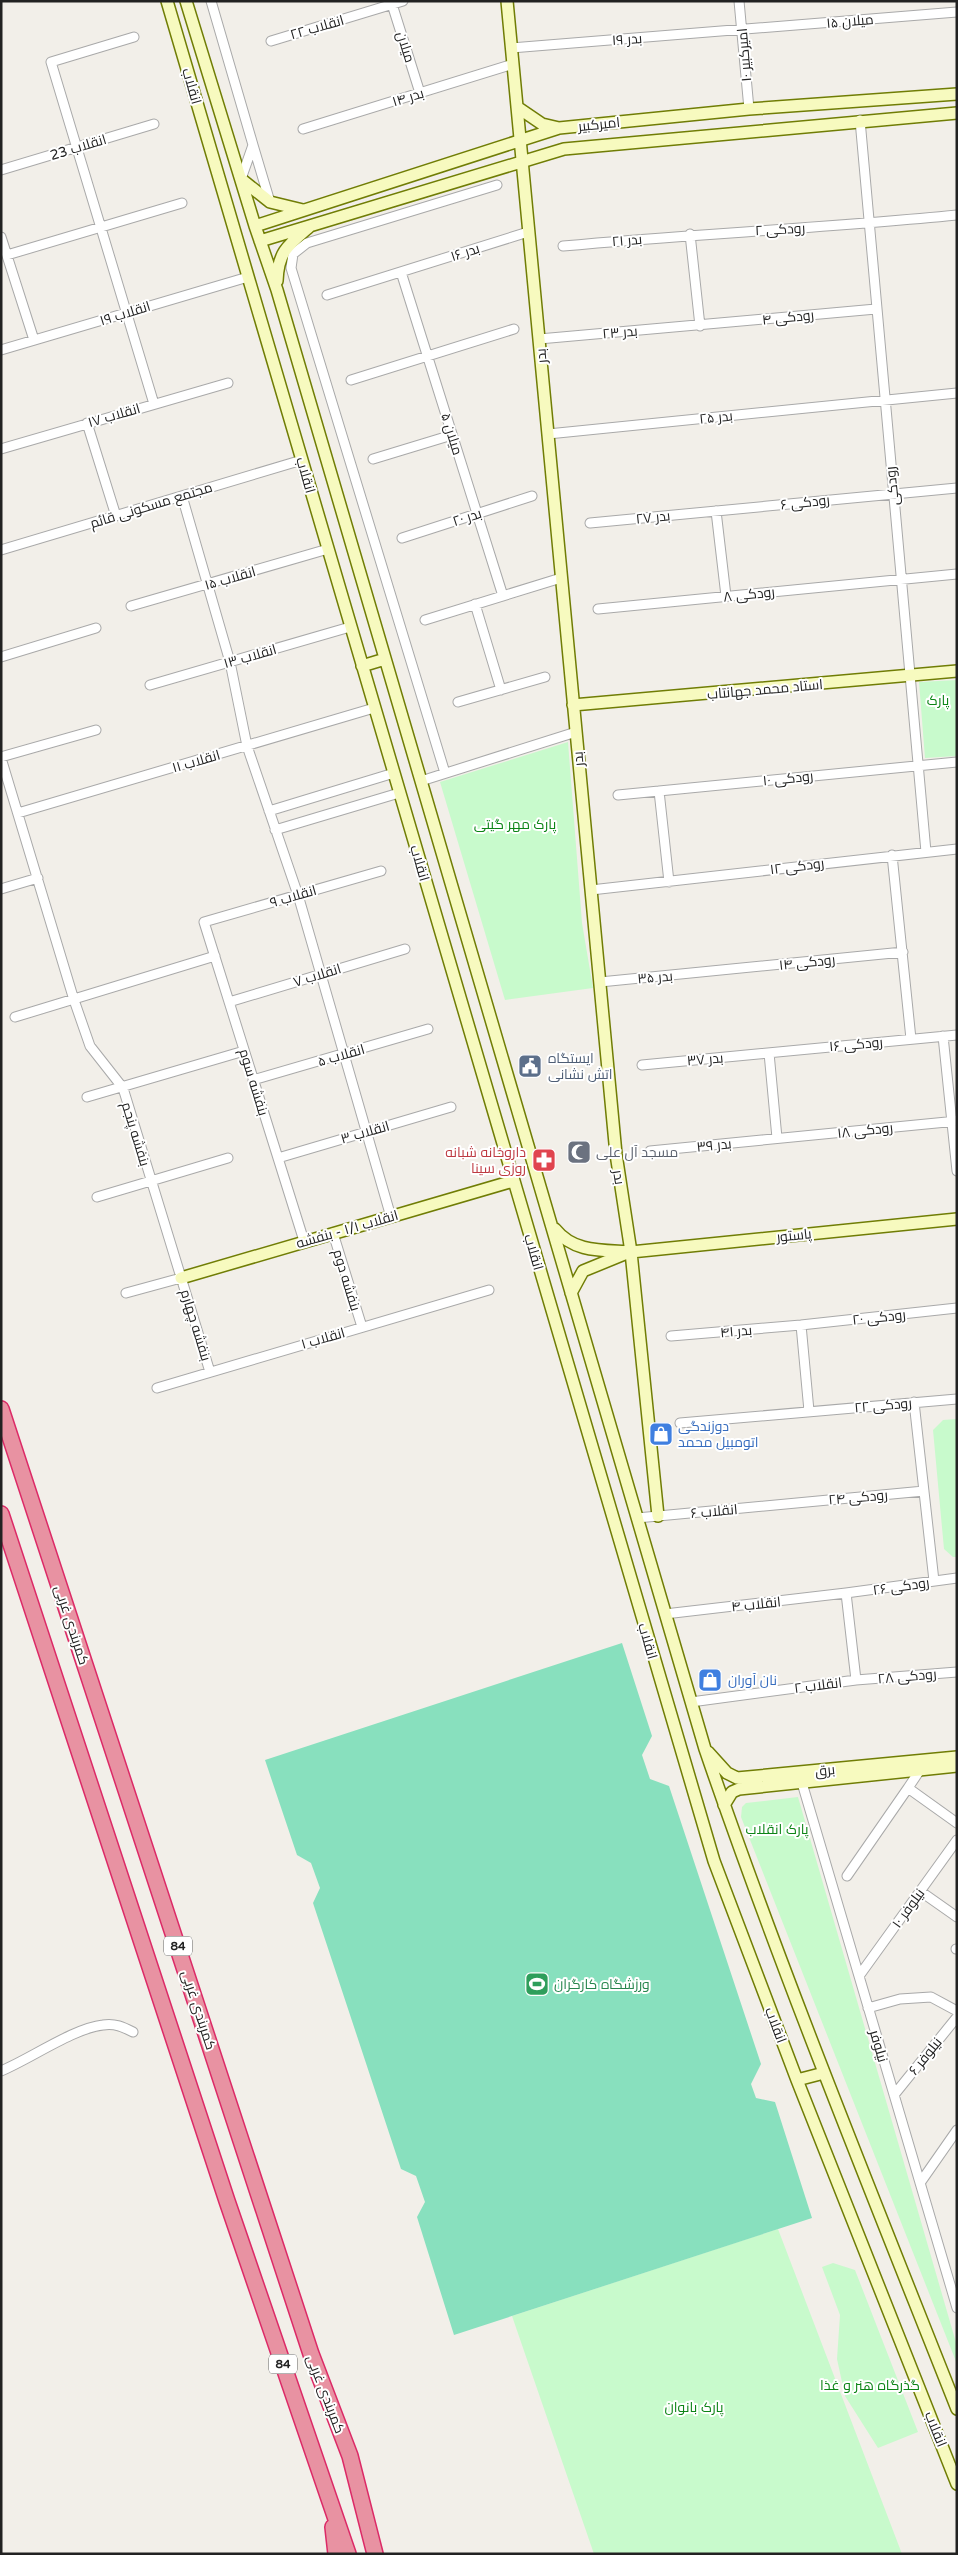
<svg xmlns="http://www.w3.org/2000/svg" width="958" height="2555" font-family="'Varela Round',Cairo,sans-serif">
  <rect width="100%" height="100%" fill="#f2efe9"/>
  <!-- park -->
  <path fill="#c8facc" d="M957 680V756L925 758 919 682Z
    M568 742 582 923 593 988 505 1000 440 782Z
    M957 1419V1557H953L944 1549 933 1430 943 1420Z
    M798 1797 957 2346V2364L741 1817 742 1807 746 1803Z
    M778 2229 902 2554H594L512 2316Z
    M833 2263 855 2270 918 2432 878 2448 845 2396 837 2359 840 2315 822 2267Z"/>
  <!-- pitch -->
  <path fill="#88e0be" d="M622 1643 652 1736 642 1755 650 1779 669 1786 761 2064 751 2084 756 2098 775 2102 812 2218 454 2335 417 2217 425 2202 416 2176 401 2169 313 1903 320 1888 311 1863 297 1855 265 1760Z"/>
  <g fill="none" stroke-linecap="round" stroke-linejoin="round">
    <!-- street casing -->
    <g stroke="#a9a9a9" stroke-width="11">
      <path id="street" d="M211 1 253 145 241 179
        M391 1 420 93
        M739 1 749 109
        M134 37 51 62 154 404
        M271 41 403 1
        M511 48 957 12
        M860 120 926 852
        M303 129 513 64
        M253 145 270 202
        M1 170 154 124
        M690 234 700 326
        M1 237 34 340
        M563 246C694 234 826 228 957 215
        M7 255 182 203
        M401 272 503 596
        M327 295 528 232
        M539 339 876 309
        M1 350 248 277
        M351 380 514 329
        M87 423 116 516
        M548 434 957 393
        M1 449 228 383
        M373 459 452 435
        M182 496 230 662 247 746 298 895 391 1217
        M716 511 726 596
        M590 523 957 488
        M402 538 532 496
        M1 550 302 460
        M475 604 501 690
        M131 606 328 549
        M598 609 957 574
        M425 620 561 578
        M1 657 96 628
        M150 685 350 627
        M458 702 545 677
        M1 757 96 730
        M1 758 74 1000 90 1046 123 1088 210 1372
        M445 773 291 268 293 254 307 243 497 185
        M421 781 576 732
        M659 791 669 882
        M618 795 957 762
        M269 811 394 773
        M18 813 374 708
        M275 830 399 793
        M892 855 911 1039
        M1 889 38 878
        M591 890 957 849
        M600 982 903 952
        M229 1002 405 949
        M15 1017 215 956
        M943 1036 957 1171
        M769 1053 777 1138
        M642 1065 957 1035
        M253 1080 428 1029
        M87 1097 244 1051
        M650 1151 957 1121
        M278 1158 451 1107
        M97 1197 228 1158
        M333 1233 362 1327
        M304 1241 204 922 381 871
        M126 1293 181 1278
        M801 1325 809 1411
        M671 1336 801 1325 957 1308
        M157 1388 489 1290
        M914 1402 934 1581
        M680 1423 957 1399
        M637 1518 924 1491
        M846 1593 856 1680
        M665 1614 846 1593 957 1578
        M691 1702 856 1680 957 1672
        M802 1783 957 2308
        M908 1788 920 1770
        M847 1876 908 1788 957 1823
        M920 1891 957 1917
        M956 1949H957
        M859 1976 957 1840
        M868 2008 900 1999 931 1997 957 2011
        M1 2071C30 2059 74 2028 103 2025 115 2023 123 2027 133 2032
        M894 2095 957 2017
        M920 2183 957 2130"/>
    </g>
    <!-- secondary casing -->
    <g stroke="#707d05" stroke-width="14">
      <path id="secondary" d="M167 1 714 1861 797 2080 957 2484
        M186 1 255 226 277 290 705 1749C781 1971 870 2189 957 2409
        M507 1 616 1154 631 1252 658 1516
        M517 107 542 124 559 128
        M241 179 270 202 303 210
        M255 226 559 128 749 109 957 94
        M260 241 564 149 957 113
        M277 281C278 252 288 245 309 227
        M362 666 385 659
        M573 705 957 671
        M555 1229C574 1253 603 1250 631 1252L957 1219
        M181 1278 513 1181
        M571 1293 583 1271 627 1253
        M708 1752 727 1773 737 1778 957 1757
        M724 1805 732 1792 739 1789 957 1766
        M797 2080 824 2073"/>
    </g>
    <!-- highway casing -->
    <g stroke="#dc2a67" stroke-width="18">
      <path id="highway" d="M1 1409 311 2354 350 2456 375 2554
        M1 1514 227 2201 348 2554
        M333 2527 336 2554"/>
    </g>
    <!-- street -->
    <use href="#street" stroke="#fff" stroke-width="9"/>
    <!-- secondary -->
    <use href="#secondary" stroke="#f7fabf" stroke-width="11"/>
    <!-- highway -->
    <use href="#highway" stroke="#e892a2" stroke-width="15"/>
  </g>
  <!-- icons -->
  <defs>
    <g id="civic-square" transform="scale(1.25)"><rect x="-9" y="-9" width="18" height="18" rx="4" fill="#5c6f8a" stroke="#fff"/><path d="M-.6-6.5H3V-4.5H.6V-3L4-1V1h2V6H-6V1h2V-1L-.6-3ZM-1.2 2.5V6h2.4V2.5Z" fill="#fff"/></g>
    <g id="mosque-square" transform="scale(1.25)"><rect x="-9" y="-9" width="18" height="18" rx="4" fill="#6b7280" stroke="#fff"/><path d="M3.5-4.9A6 6 0 1 0 3.5 4.9A5 5 0 1 1 3.5-4.9Z" fill="#fff"/></g>
    <g id="pharmacy-square" transform="scale(1.25)"><rect x="-9" y="-9" width="18" height="18" rx="4" fill="#e0444e" stroke="#fff"/><path d="M-2-6h4v4h4v4h-4v4h-4v-4h-4v-4h4Z" fill="#fff"/></g>
    <g id="shop-square" transform="scale(1.25)"><rect x="-9" y="-9" width="18" height="18" rx="4" fill="#3f7fe0" stroke="#fff"/><path d="M-5-2.5h2.3a2.7 3.5 0 0 1 5.4 0H5L5.5 6h-11ZM-1.5-2.5h3a1.5 2.3 0 0 0-3 0Z" fill="#fff"/></g>
    <g id="stadium-square" transform="scale(1.25)"><rect x="-9" y="-9" width="18" height="18" rx="4" fill="#2e9e5b" stroke="#fff"/><path d="M0-5a6.5 5 0 1 0 0 10a6.5 5 0 1 0 0-10ZM-3.5-1.8h7v3.6h-7Z" fill="#fff"/></g>
  </defs>
  <g fill-rule="evenodd">
    <use href="#civic-square" x="530" y="1066"/>
    <use href="#mosque-square" x="579" y="1152"/>
    <use href="#pharmacy-square" x="544" y="1160"/>
    <use href="#shop-square" x="661" y="1434"/>
    <use href="#shop-square" x="710" y="1680"/>
    <use href="#stadium-square" x="537" y="1984"/>
  </g>
  <g text-anchor="middle" stroke-width="4" stroke-linejoin="round" paint-order="stroke">
    <!-- shield labels -->
    <g fill="#fff" stroke="#646464" stroke-width="1">
      <rect x="164" y="1936.5" width="28" height="19" rx="4"/>
      <rect x="269" y="2354.5" width="28" height="19" rx="4"/>
    </g>
    <g font-size="12" font-weight="bold" fill="#222">
      <text x="178" y="1950">84</text>
      <text x="283" y="2368">84</text>
    </g>
    <!-- street labels -->
    <g font-size="14" fill="#222" stroke="#fff">
      <text transform="translate(850 21) rotate(-5)" y="5">میلان ۱۵</text>
      <text transform="translate(317 27) rotate(-16)" y="5">انقلاب ۲۲</text>
      <text transform="translate(627 39) rotate(-4)" y="5">بدر ۱۹</text>
      <text transform="translate(406 47) rotate(73)" y="5">میلان</text>
      <text transform="translate(744 55) rotate(-95)" y="5">امیرکبیر ۱۰</text>
      <text transform="translate(192 86) rotate(74)" y="5">انقلاب</text>
      <text transform="translate(408 97) rotate(-17)" y="5">بدر ۱۴</text>
      <text transform="translate(599 124) rotate(-6)" y="5">امیرکبیر</text>
      <text transform="translate(78 147) rotate(-17)" y="5">انقلاب 23</text>
      <text transform="translate(780 229) rotate(-3)" y="5">رودکی ۲</text>
      <text transform="translate(627 240) rotate(-5)" y="5">بدر ۲۱</text>
      <text transform="translate(465 252) rotate(-18)" y="5">بدر ۱۶</text>
      <text transform="translate(125 313) rotate(-17)" y="5">انقلاب ۱۹</text>
      <text transform="translate(788 317) rotate(-6)" y="5">رودکی ۴</text>
      <text transform="translate(620 332) rotate(-5)" y="5">بدر ۲۳</text>
      <text transform="translate(541 356) rotate(-95)" y="5">بدر</text>
      <text transform="translate(114 415) rotate(-16)" y="5">انقلاب ۱۷</text>
      <text transform="translate(716 417) rotate(-6)" y="5">بدر ۲۵</text>
      <text transform="translate(452 434) rotate(73)" y="5">میلان ۵</text>
      <text transform="translate(306 475) rotate(74)" y="5">انقلاب</text>
      <text transform="translate(892 486) rotate(-96)" y="5">رودکی</text>
      <text transform="translate(805 502) rotate(-6)" y="5">رودکی ۶</text>
      <text transform="translate(151 505) rotate(-17)" y="5">مجتمع مسکونی قائم</text>
      <text transform="translate(467 517) rotate(-18)" y="5">بدر ۲۰</text>
      <text transform="translate(653 517) rotate(-6)" y="5">بدر ۲۷</text>
      <text transform="translate(230 578) rotate(-16)" y="5">انقلاب ۱۵</text>
      <text transform="translate(749 594) rotate(-6)" y="5">رودکی ۸</text>
      <text transform="translate(250 656) rotate(-16)" y="5">انقلاب ۱۳</text>
      <text transform="translate(765 689) rotate(-5)" y="5">استاد محمد جهانتاب</text>
      <text transform="translate(578 759) rotate(-95)" y="5">بدر</text>
      <text transform="translate(196 761) rotate(-16)" y="5">انقلاب ۱۱</text>
      <text transform="translate(788 778) rotate(-6)" y="5">رودکی ۱۰</text>
      <text transform="translate(420 863) rotate(74)" y="5">انقلاب</text>
      <text transform="translate(797 866) rotate(-7)" y="5">رودکی ۱۲</text>
      <text transform="translate(293 896) rotate(-16)" y="5">انقلاب ۹</text>
      <text transform="translate(807 962) rotate(-6)" y="5">رودکی ۱۴</text>
      <text transform="translate(317 975) rotate(-17)" y="5">انقلاب ۷</text>
      <text transform="translate(655 977) rotate(-5)" y="5">بدر ۳۵</text>
      <text transform="translate(856 1044) rotate(-5)" y="5">رودکی ۱۶</text>
      <text transform="translate(341 1055) rotate(-16)" y="5">انقلاب ۵</text>
      <text transform="translate(705 1059) rotate(-5)" y="5">بدر ۳۷</text>
      <text transform="translate(254 1082) rotate(73)" y="5">بنفشه سوم</text>
      <text transform="translate(865 1130) rotate(-6)" y="5">رودکی ۱۸</text>
      <text transform="translate(365 1132) rotate(-16)" y="5">انقلاب ۳</text>
      <text transform="translate(136 1134) rotate(73)" y="5">بنفشه پنجم</text>
      <text transform="translate(714 1145) rotate(-6)" y="5">بدر ۳۹</text>
      <text transform="translate(619 1177) rotate(81)" y="5">بدر</text>
      <text transform="translate(347 1229) rotate(-16)" y="5">انقلاب ۱/۱ - بنفشه</text>
      <text transform="translate(794 1235) rotate(-6)" y="5">پاستور</text>
      <text transform="translate(534 1252) rotate(74)" y="5">انقلاب</text>
      <text transform="translate(347 1280) rotate(73)" y="5">بنفشه دوم</text>
      <text transform="translate(879 1317) rotate(-6)" y="5">رودکی ۲۰</text>
      <text transform="translate(196 1325) rotate(73)" y="5">بنفشه چهارم</text>
      <text transform="translate(736 1331) rotate(-5)" y="5">بدر ۴۱</text>
      <text transform="translate(323 1338) rotate(-16)" y="5">انقلاب ۱</text>
      <text transform="translate(883 1405) rotate(-5)" y="5">رودکی ۲۲</text>
      <text transform="translate(858 1497) rotate(-5)" y="5">رودکی ۲۴</text>
      <text transform="translate(714 1511) rotate(-5)" y="5">انقلاب ۶</text>
      <text transform="translate(901 1586) rotate(-8)" y="5">رودکی ۲۶</text>
      <text transform="translate(756 1604) rotate(-6)" y="5">انقلاب ۴</text>
      <text transform="translate(72 1625) rotate(72)" y="5">کمربندی غربی</text>
      <text transform="translate(648 1641) rotate(74)" y="5">انقلاب</text>
      <text transform="translate(907 1676) rotate(-5)" y="5">رودکی ۲۸</text>
      <text transform="translate(818 1685) rotate(-7)" y="5">انقلاب ۲</text>
      <text transform="translate(825 1770) rotate(-6)" y="5">برق</text>
      <text transform="translate(908 1908) rotate(-54)" y="5">نیلوفر ۱۰</text>
      <text transform="translate(199 2010) rotate(72)" y="5">کمربندی غربی</text>
      <text transform="translate(776 2025) rotate(69)" y="5">انقلاب</text>
      <text transform="translate(879 2046) rotate(74)" y="5">نیلوفر</text>
      <text transform="translate(925 2056) rotate(-51)" y="5">نیلوفر ۶</text>
      <text transform="translate(326 2394) rotate(69)" y="5">کمربندی غربی</text>
      <text transform="translate(936 2429) rotate(68)" y="5">انقلاب</text>
    </g>
    <!-- park labels -->
    <g font-size="14" fill="#0c8416" stroke="#fff">
      <text x="938" y="705">پارک</text>
      <text x="515" y="829">پارک مهر گیتی</text>
      <text x="777" y="1834">پارک انقلاب</text>
      <text x="870" y="2390">گذرگاه هنر و غذا</text>
      <text x="694" y="2412">پارک بانوان</text>
    </g>
    <!-- service labels -->
    <g font-size="14" fill="#4e5e75" stroke="#fff" text-anchor="start">
      <text x="548" y="1063">ایستگاه<tspan x="548" dy="16">اتش نشانی</tspan></text>
    </g>
    <!-- health labels -->
    <g font-size="14" fill="#be3a42" stroke="#fff" text-anchor="end">
      <text x="526" y="1157">داروخانه شبانه<tspan x="526" dy="16">روزی سینا</tspan></text>
    </g>
    <!-- worship labels -->
    <g font-size="14" fill="#5b616d" stroke="#fff" text-anchor="start">
      <text x="596" y="1157">مسجد آل علی</text>
    </g>
    <!-- shop labels -->
    <g font-size="14" fill="#366cbe" stroke="#fff" text-anchor="start">
      <text x="678" y="1431">دوزندگی<tspan x="678" dy="16">اتومبیل محمد</tspan></text>
      <text x="728" y="1685">نان آوران</text>
    </g>
    <!-- leisure labels -->
    <g font-size="14" fill="#27864d" stroke="#fff" text-anchor="start">
      <text x="554" y="1989">ورزشگاه کارگران</text>
    </g>
  </g>
  <!-- border -->
  <rect width="958" height="2555" fill="none" stroke="#222222" stroke-width="5"/>
</svg>
